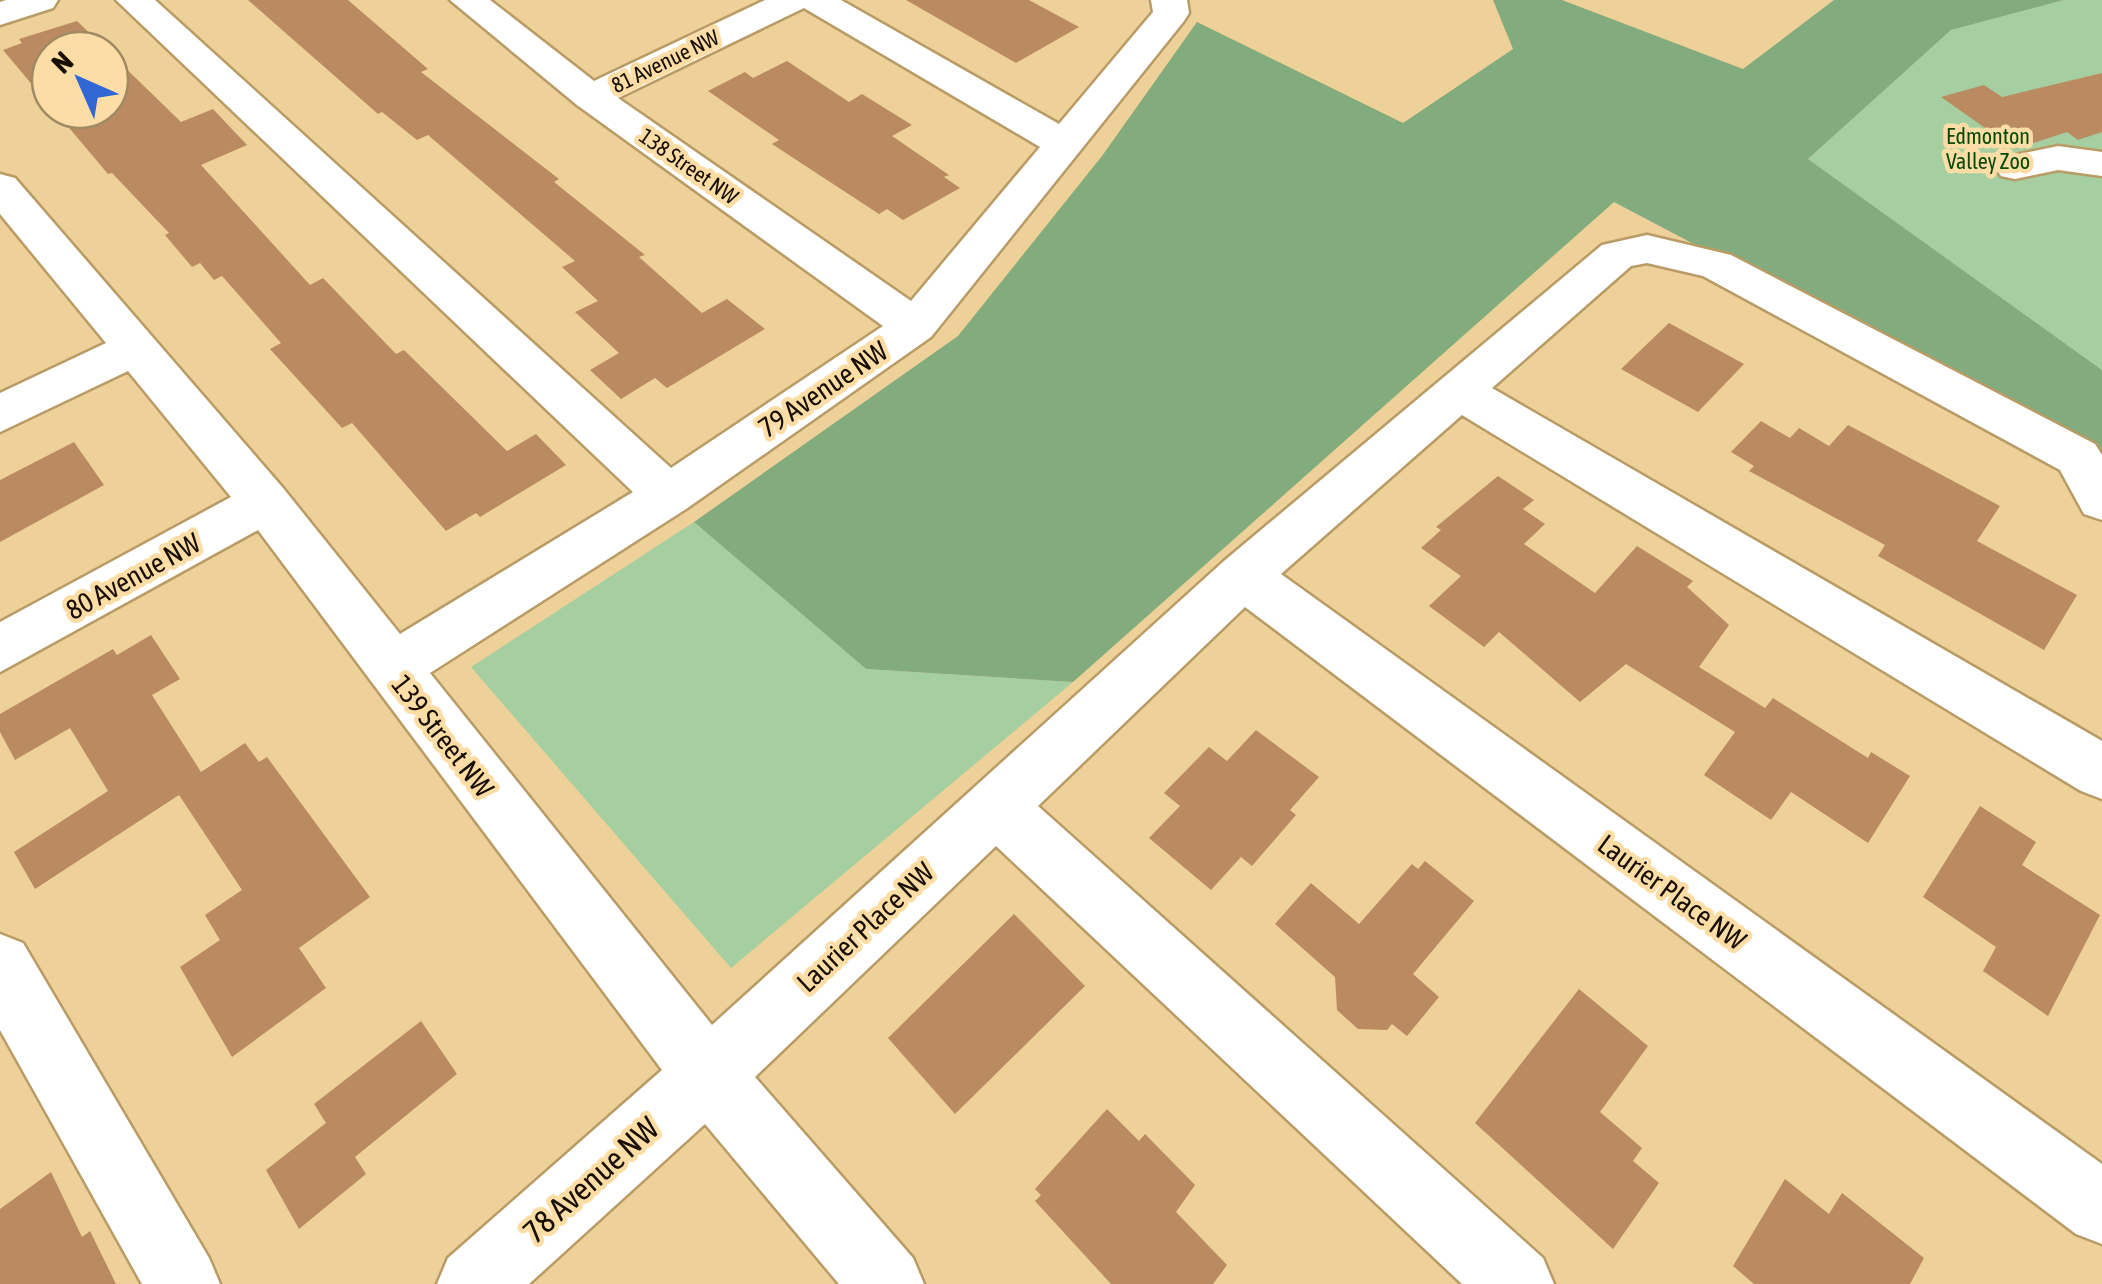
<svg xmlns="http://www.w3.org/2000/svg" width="2102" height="1284" font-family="'Asap Condensed',sans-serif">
  <rect width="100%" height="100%" fill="#eed099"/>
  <!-- green -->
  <path fill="#a5cfa0" d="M2064 0H2102V370L1808 159 1951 30Z
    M694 522 866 669 1073 682 731 968 471 667Z"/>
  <!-- forest -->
  <path fill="#82ac7d" d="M1493 0H1562L1743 69 1834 0H2064L1951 30 1808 159 2102 370V459L1614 202 1073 682 866 669 694 522 958 336 1102 156 1197 22 1403 123 1513 49Z"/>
  <!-- building -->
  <path fill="#ba8b61" d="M248 0H348L428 69 421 72 559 179 554 182 645 255 639 257 702 313 727 299 765 329 667 388 655 378 621 399 590 370 619 353 575 312 598 301 562 267 575 261 428 135 417 140 382 112 378 114Z
    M906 0H1029L1079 27 1016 63Z
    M77 21 107 50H50V106L3 50 22 43 19 39Z
    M110 53 181 122 213 109 247 145 201 165 310 285 323 278 396 354 404 350 507 451 536 434 566 465 480 517 476 513 446 531 352 423 342 428 270 349 281 343 222 276 214 280 200 263 192 267 165 235 169 233 112 173 108 174 54 110H110Z
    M787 61 849 102 862 94 912 125 892 136 949 175 944 177 960 188 903 220 887 209 879 214 772 144 779 140 708 91 745 72 753 78Z
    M2102 73V132L2078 140 2067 132 2015 149 1941 97 1984 85 2002 97Z
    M1669 323 1744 364 1698 412 1621 369Z
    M1761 421 1790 438 1799 428 1829 446 1848 425 2000 506 1977 541 2077 595 2044 650 1878 556 1885 545 1749 471 1754 466 1731 452Z
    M74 442 104 485 0 542V480Z
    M1498 476 1534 500 1523 509 1545 524 1524 544 1595 593 1637 546 1693 581 1687 587 1729 625 1699 667 1765 708 1773 698 1868 758 1871 752 1910 776 1868 843 1791 792 1771 820 1704 775 1735 732 1626 664 1580 702 1499 632 1484 647 1429 606 1461 576 1421 548 1441 530 1436 527Z
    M151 635 180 679 152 695 201 772 245 743 259 762 267 757 370 897 299 948 326 988 232 1057 180 967 220 940 205 915 242 890 179 795 35 889 14 852 108 791 70 728 15 760 0 732V714L113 649 117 655Z
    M1256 730 1319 777 1290 810 1296 815 1252 866 1241 857 1211 890 1149 838 1180 806 1164 793 1209 747 1227 761Z
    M1980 806 2036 842 2022 865 2100 915 2048 1016 1983 971 1996 947 1923 897Z
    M1425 861 1474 901 1413 974 1439 997 1407 1036 1392 1024 1387 1030 1358 1029 1337 1010 1335 977 1275 924 1311 883 1359 924 1412 864 1418 869Z
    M1014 914 1085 986 955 1114 888 1038Z
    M1579 989 1648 1046 1600 1112 1642 1148 1633 1161 1659 1183 1613 1249 1475 1123Z
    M421 1021 457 1074 355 1157 366 1174 299 1229 266 1170 326 1123 314 1104Z
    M1107 1109 1139 1141 1145 1134 1195 1185 1176 1212 1227 1265 1213 1284H1111L1035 1201 1041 1195 1035 1189Z
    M51 1172 82 1237 90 1231 116 1284H0V1209Z
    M1785 1179 1829 1214 1842 1193 1924 1258 1910 1284H1754L1733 1266Z"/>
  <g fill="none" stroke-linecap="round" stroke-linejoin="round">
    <!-- minor casing -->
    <g stroke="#b89b65" stroke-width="5">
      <path id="minor" d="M6 0H58L53 8 0 25V2Z
        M116 0H155L671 468 883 326 577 105 450 0H490L594 81 765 0H841L1059 124 1153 12 1151 0H1187L1189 13 1184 21 931 337 686 509 430 673 712 1025 1224 561 1602 245 1647 235 1731 255 2095 444 2102 455V520L2084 514 2060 470 1703 276 1647 263 1631 266 1492 388 2102 741V799L2081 791 1462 415 1281 574 2102 1164V1244L2076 1234 1245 607 1038 806 1543 1258 1554 1284H1462L996 846 755 1077 913 1258 924 1284H839L705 1124 529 1284H437L448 1258 662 1070 258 530 0 672V622L231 497 128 371 0 432V393L106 343 0 214V174L15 178 283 488 400 634 633 492ZM804 8 1040 147 911 301 618 98Z
        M2058 146 2102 152V176L2058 170 2015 179 2001 176 1995 167 2001 158Z
        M0 934 23 943 209 1258 220 1284H142L0 1030Z"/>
    </g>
    <!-- minor -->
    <use href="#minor" fill="#fff" fill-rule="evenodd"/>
  </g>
  <g text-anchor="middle" stroke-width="9" stroke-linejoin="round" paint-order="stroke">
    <!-- far-street labels -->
    <g font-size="22" fill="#170d00" stroke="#fcdda5">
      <text transform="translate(665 61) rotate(-26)" y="8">81 Avenue NW</text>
      <text transform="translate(689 166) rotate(35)" y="8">138 Street NW</text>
    </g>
    <!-- far-park labels -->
    <g font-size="22" fill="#094806" stroke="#fcdda5">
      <text x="1988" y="144">Edmonton<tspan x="1988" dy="25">Valley Zoo</tspan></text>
    </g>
    <!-- street labels -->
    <g font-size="28" fill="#170d00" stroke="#fcdda5">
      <text transform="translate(823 389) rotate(-34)" y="10">79 Avenue NW</text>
      <text transform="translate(133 576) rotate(-29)" y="10">80 Avenue NW</text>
      <text transform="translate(443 736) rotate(52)" y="10">139 Street NW</text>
      <text transform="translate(1672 892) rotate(36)" y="10">Laurier Place NW</text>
      <text transform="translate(865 927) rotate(-43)" y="10">Laurier Place NW</text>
    </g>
    <!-- near-street labels -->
    <g font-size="32" fill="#170d00" stroke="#fcdda5">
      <text transform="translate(591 1180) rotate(-42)" y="11">78 Avenue NW</text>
    </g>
  </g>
  <!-- north arrow -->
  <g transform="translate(80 80) rotate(315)"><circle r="48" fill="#fcdda5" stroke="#a08a63" stroke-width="2.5"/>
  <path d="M0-8L18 38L0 25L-18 38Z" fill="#3067d5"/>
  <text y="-15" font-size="28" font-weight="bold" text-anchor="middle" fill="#170d00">N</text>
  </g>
</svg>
